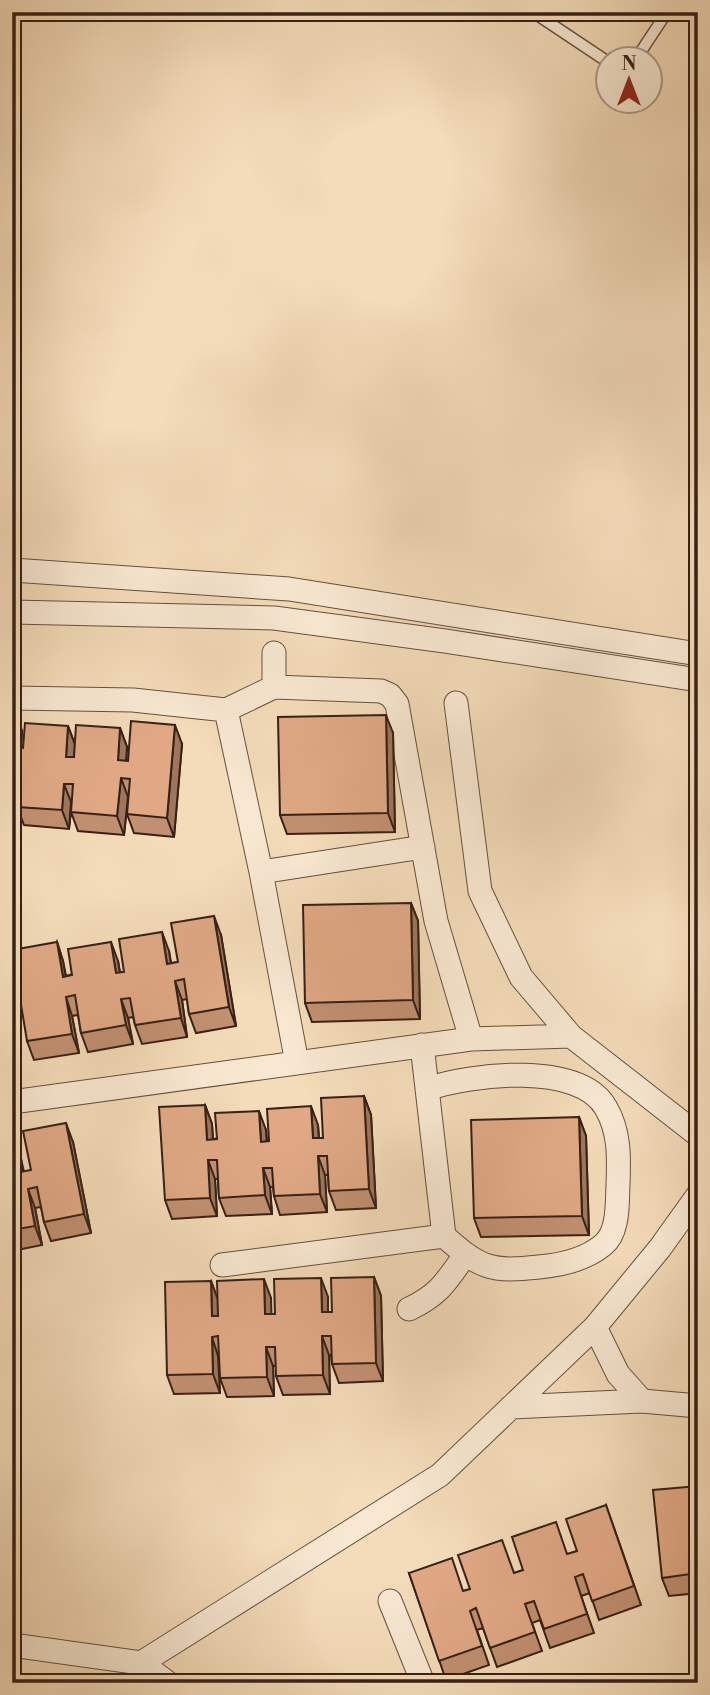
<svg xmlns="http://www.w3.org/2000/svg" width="710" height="1695" font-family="'Libre Bodoni',serif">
  <rect width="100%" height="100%" fill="#f4dbb9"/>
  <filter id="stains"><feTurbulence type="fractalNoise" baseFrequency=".00286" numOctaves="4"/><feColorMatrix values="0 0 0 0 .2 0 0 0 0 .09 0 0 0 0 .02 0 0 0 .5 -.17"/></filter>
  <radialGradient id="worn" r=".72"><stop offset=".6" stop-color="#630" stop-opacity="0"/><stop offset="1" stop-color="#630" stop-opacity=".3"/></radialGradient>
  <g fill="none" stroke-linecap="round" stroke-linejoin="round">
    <!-- service casing -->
    <g stroke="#66503e" stroke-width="13">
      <path id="service" d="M533 12 608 62
        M632 60 638 56 667 12"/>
    </g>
    <!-- minor casing -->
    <g stroke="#66503e" stroke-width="25">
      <path id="minor" d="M12 570 289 589 698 654
        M12 612 274 618 445 641 698 680
        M274 687 381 691 390 695 397 704 436 921 471 1039
        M12 698 133 700 226 710 274 687V653
        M456 703 480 891 521 977 571 1036 698 1135
        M226 710 261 872 297 1063
        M261 872 423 847
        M422 1045 444 1236C481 1269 491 1272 539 1267 561 1265 585 1260 603 1245 619 1232 617 1204 618 1185 619 1158 620 1132 606 1108 580 1061 470 1074 427 1089
        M12 1102 471 1039 571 1036
        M222 1265 444 1236
        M409 1309C439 1295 446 1282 465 1255
        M595 1327 618 1374 642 1401 698 1406
        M511 1407 642 1401
        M390 1601 423 1683
        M12 1645 141 1663 168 1683
        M141 1663 440 1475 595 1327 660 1248 698 1195"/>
    </g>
    <!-- service -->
    <use href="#service" stroke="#f8e8d2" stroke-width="10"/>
    <!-- minor -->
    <use href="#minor" stroke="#f8e8d2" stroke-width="23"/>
  </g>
  <!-- wall -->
  <path fill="#c19072" stroke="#372115" stroke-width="2" d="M12 712H15L22 731 21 748 68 726 75 744 120 728 127 747 126 761 182 744 174 837 134 833 127 814 128 797 124 835 78 831 71 812 72 803 69 829 24 825 17 807 19 787 15 824 12 823Z
    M393 733 395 832 287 834 280 815Z
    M411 903 418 921 420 1019 312 1022 305 1003Z
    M221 935 236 1026 196 1033 189 1014 187 999 182 1000 187 1037 142 1044 135 1025 133 1017 128 1018 133 1044 88 1052 81 1033 78 1015 72 1016 79 1053 34 1060 27 1041 57 942 63 961 66 976 118 961 120 972H124L169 951 171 963 178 962Z
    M364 1096 371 1115 376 1208 336 1210 329 1191 328 1175H325L327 1212 280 1215 274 1196 273 1187H270L272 1214 226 1216 219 1198 218 1179H215L217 1216 172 1219 165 1200 205 1105 212 1124 213 1139 266 1130 267 1142 318 1125 319 1138H323Z
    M579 1117 586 1136 589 1235 481 1237 474 1218Z
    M15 1140 21 1159 24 1172 31 1170 73 1142 91 1233 51 1241 44 1222 41 1207 35 1208 42 1245 12 1251V1141Z
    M374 1277 381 1296 383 1381 339 1383 332 1364 331 1355H329L330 1394 283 1395 276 1376V1366H273L274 1396 227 1397 220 1378 218 1356 220 1393 174 1394 167 1375 211 1281 218 1300 271 1298V1314H275L328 1297V1312H332Z
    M698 1486V1593L669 1596 662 1578Z
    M606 1505 641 1605 599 1620 590 1593 581 1596 594 1633 550 1648 540 1620 532 1623 542 1651 497 1667 483 1628 477 1630 489 1665 446 1680 409 1573 464 1591 577 1551Z"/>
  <!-- shaded-wall -->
  <path fill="#9d765d" stroke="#372115" stroke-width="2" d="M15 712 22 731 20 766 13 747Z
    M386 715 393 733 395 832 388 813Z
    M175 725 182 744 174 837 167 818Z
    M68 726 75 745 73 776 66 757Z
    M120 728 127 747 125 779 118 760Z
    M12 771 18 787 15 824 12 816Z
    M121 778 128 797 124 835 117 816Z
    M64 784 71 802 69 829 62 810Z
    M411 903 418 921 420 1019 413 1000Z
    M214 916 221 935 236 1026 229 1007Z
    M162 932 169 951 174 983 167 964Z
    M57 942 63 961 69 996 63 977Z
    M111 942 118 961 123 992 116 973Z
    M175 981 182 1000 187 1037 181 1018Z
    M66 997 72 1016 79 1053 72 1034Z
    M121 999 128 1018 133 1044 126 1025Z
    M364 1096 371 1115 376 1208 369 1189Z
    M205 1105 212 1124 214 1159 207 1140Z
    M311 1106 318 1125 320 1157 313 1138Z
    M259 1111 266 1130 268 1161 261 1142Z
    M579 1117 586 1136 589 1235 582 1216Z
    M66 1123 73 1142 91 1233 84 1214Z
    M15 1140 21 1159 27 1191 20 1172Z
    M318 1156 325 1175 327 1212 320 1194Z
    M208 1160 215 1179 217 1216 210 1198Z
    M263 1168 270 1187 272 1214 265 1195Z
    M28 1189 35 1208 42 1245 35 1226Z
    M374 1277 381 1296 383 1381 376 1363Z
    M321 1278 328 1297V1331L322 1312Z
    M264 1279 271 1298 272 1333 265 1314Z
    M211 1281 218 1300V1335L212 1316Z
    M322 1336 329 1355 330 1394 323 1375Z
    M212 1337 218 1356 220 1393 213 1374Z
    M266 1347 273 1366 274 1396 267 1377Z"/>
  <!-- building -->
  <path fill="#e0a885" stroke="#372115" stroke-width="2" d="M12 712H15L13 747 23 748 25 723 68 726 66 757H74L76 725 120 728 118 760 128 761 131 721 175 725 167 818 127 814 130 779 121 778 117 816 71 812 73 784H64L62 810 17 807 20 769 12 768Z
    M386 715 388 813 280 815 278 717Z
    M411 903 413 1000 305 1003 303 905Z
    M214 916 229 1007 189 1014 184 979 175 981 181 1018 135 1025 130 998 121 999 126 1025 81 1033 75 995 66 997 72 1034 27 1041 12 950 57 942 63 977 72 975 68 949 111 942 116 973 124 972 119 939 162 932 167 964 178 962 171 923Z
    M364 1096 369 1189 329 1191 327 1156H318L320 1194 274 1196 272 1168H263L265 1195 219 1198 217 1160H208L210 1198 165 1200 159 1107 205 1105 207 1140 217 1139 215 1113 259 1111 261 1142 269 1141 267 1109 311 1106 313 1138H323L321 1098Z
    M579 1117 582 1216 474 1218 471 1120Z
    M66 1123 84 1214 44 1222 37 1187 28 1189 35 1226 12 1230V1141L15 1140 20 1172 31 1170 23 1131Z
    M374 1277 376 1363 332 1364 331 1336H322L323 1375 276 1376 275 1347H266L267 1377 220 1378 218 1336 212 1337 213 1374 167 1375 165 1282 211 1281 212 1316H218L217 1281 264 1279 265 1314H275L274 1279 321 1278 322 1312H332L331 1278Z
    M698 1486V1573L662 1578 653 1490Z
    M606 1505 634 1586 592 1601 583 1574 575 1577 587 1614 544 1629 534 1601 525 1604 535 1632 490 1648 476 1608 470 1611 482 1646 439 1661 409 1573 452 1558 463 1591 470 1589 458 1555 502 1540 514 1573 523 1570 512 1537 556 1522 567 1554 577 1551 566 1519Z"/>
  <!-- margin -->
  <rect width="710" height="1695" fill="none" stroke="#f4dbb9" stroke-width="42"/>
  <rect x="14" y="14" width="682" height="1667" fill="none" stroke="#372115" stroke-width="3.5"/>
  <rect x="21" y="21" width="668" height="1653" fill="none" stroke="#372115" stroke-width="2"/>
  <!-- north arrow -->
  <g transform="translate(629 80)"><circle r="33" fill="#f8e8d2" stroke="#ab9886" stroke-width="2"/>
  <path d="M0-5L12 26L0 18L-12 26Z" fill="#8f2418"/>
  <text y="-10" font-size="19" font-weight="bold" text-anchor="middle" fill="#372115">N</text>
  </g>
  <rect width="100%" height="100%" filter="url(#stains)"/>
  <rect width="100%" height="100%" fill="url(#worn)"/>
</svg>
